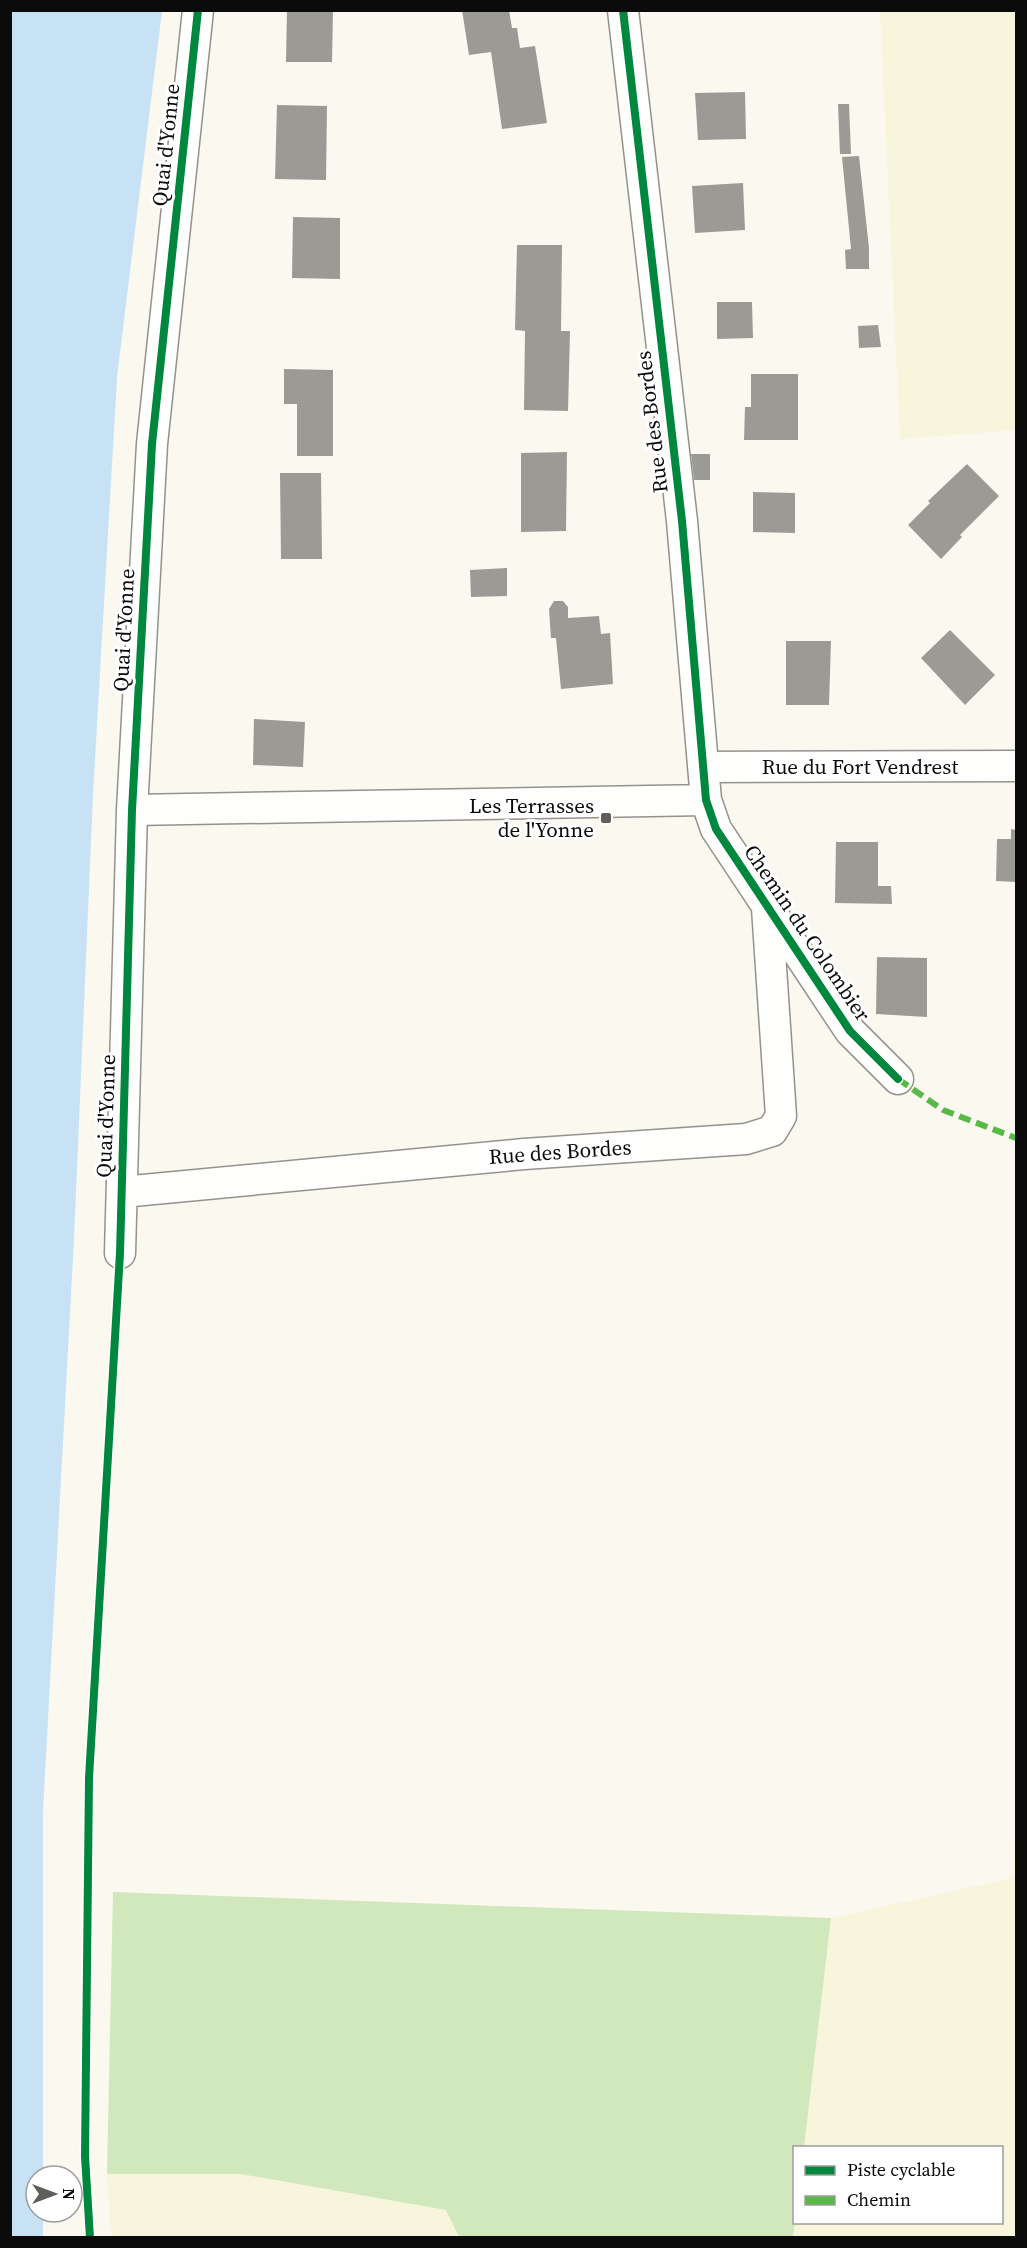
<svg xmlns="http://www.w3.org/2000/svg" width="1027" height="2248" font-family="'Source Serif 4',serif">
  <rect width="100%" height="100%" fill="#faf8ef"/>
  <!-- farmland -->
  <path fill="#f7f5db" d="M880 11H1016V430L900 439Z
    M1016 1816V2237L793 2238 795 2223 1002 2222V2148L804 2147 831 1918 1013 1878Z
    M107 2174H241L446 2210 459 2237H111Z"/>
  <!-- forest -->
  <path fill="#d1e8bc" d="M113 1892 831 1918 804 2147 794 2148 795 2223 793 2237H459L446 2210 241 2174H107Z"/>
  <!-- water -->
  <path fill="#c6e2f4" d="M11 10 162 11 117 377 93 794 74 1239 43 1811V2176H36V2212H43V2238L10 2237Z"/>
  <!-- building -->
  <path fill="#9c9a95" d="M287 10H333L332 62H286Z
    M462 10H509L512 28H517L520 48 535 46 547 123 502 129 491 52 469 55Z
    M745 92 746 139 698 140 695 93Z
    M838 104H849L851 154H840Z
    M277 105 327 106 326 180 275 179Z
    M859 156 869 248V269H846L845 250 851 249 842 157Z
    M743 183 745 230 695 233 692 186Z
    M293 217 340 218V279L292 278Z
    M517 245H562L561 331H570L568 411 524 410 525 331 515 330Z
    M717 302H752L753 338 717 339Z
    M878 325 881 347 859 348 858 326Z
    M284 369 333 370V456H297V404H284Z
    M751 374H798V440H744L745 407H751Z
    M567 452 566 531 521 532V453Z
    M691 454H710V480H694Z
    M967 464 999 496 960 535 962 537 941 559 908 525 930 503 928 501Z
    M280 473H321L322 559H281Z
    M753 492 795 493V533L753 532Z
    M507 568V596L471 597 470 570Z
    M554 601H563L568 607V618L599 616 601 634 610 633 613 684 561 689 556 638H551L549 609Z
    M950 630 995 675 965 705 921 658Z
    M786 641H831L829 705H786Z
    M254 719 305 722 303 767 253 765Z
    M1011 829 1016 830V882L996 881 997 839H1011Z
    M836 842H878V886H891L892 904 835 903Z
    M877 957 927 958V1017L876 1014Z"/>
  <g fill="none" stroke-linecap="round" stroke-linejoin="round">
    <!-- street casing -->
    <g stroke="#93928e" stroke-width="33">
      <path id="street" d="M623 10 682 521 706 800 716 829 850 1031 898 1079
        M703 767 1016 766
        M132 810 706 800
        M122 1192 524 1154 746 1139 772 1131 781 1116 767 908
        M120 1253 132 810 152 444 198 10"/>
    </g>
    <!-- street -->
    <use href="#street" stroke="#fefefd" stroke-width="30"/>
    <!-- quiet -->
    <path stroke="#58b947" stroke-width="6" stroke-dasharray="12 6" stroke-linecap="butt" d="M898 1079 943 1110 1016 1138"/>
    <!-- cycleway casing -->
    <g stroke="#fff" stroke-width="11">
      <path id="cycleway" d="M623 10 682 521 706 800 716 829 850 1031 898 1079
        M90 2238 85 2156 89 1778 120 1253 132 810 152 444 198 10"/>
    </g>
    <!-- cycleway -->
    <use href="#cycleway" stroke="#00873e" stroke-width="8"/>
  </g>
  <!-- markers -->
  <rect fill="#5f5e5b" stroke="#fff" stroke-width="2" x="600" y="812" width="12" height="12" rx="3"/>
  <g text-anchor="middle" stroke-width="6" stroke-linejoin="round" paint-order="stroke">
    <!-- street labels -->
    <g font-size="21" fill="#0b0b0b" stroke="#fff">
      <text transform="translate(166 145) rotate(-84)" y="7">Quai d'Yonne</text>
      <text transform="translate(652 422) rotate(-97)" y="7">Rue des Bordes</text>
      <text transform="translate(124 630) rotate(-87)" y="7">Quai d'Yonne</text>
      <text x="860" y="774">Rue du Fort Vendrest</text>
      <text transform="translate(807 933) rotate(56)" y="7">Chemin du Colombier</text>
      <text transform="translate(106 1116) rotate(-88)" y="7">Quai d'Yonne</text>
      <text transform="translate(560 1152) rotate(-4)" y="7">Rue des Bordes</text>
    </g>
    <!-- poi labels -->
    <g font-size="21" fill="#0b0b0b" stroke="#fff" text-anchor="end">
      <text x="594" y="813">Les Terrasses<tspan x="594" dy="24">de l'Yonne</tspan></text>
    </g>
  </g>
  <!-- border -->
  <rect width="1027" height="2248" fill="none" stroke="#0b0b0b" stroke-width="24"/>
  <!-- legend -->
  <rect x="793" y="2146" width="210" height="78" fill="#ffffff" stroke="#9d9d9d" stroke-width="1.5"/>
  <rect x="805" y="2166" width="30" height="9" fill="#00873e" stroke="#9d9d9d" stroke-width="1.5"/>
  <text x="847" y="2176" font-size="18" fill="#0b0b0b">Piste cyclable</text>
  <rect x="805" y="2196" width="30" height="9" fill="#58b947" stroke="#9d9d9d" stroke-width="1.5"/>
  <text x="847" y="2206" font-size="18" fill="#0b0b0b">Chemin</text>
  <!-- north arrow -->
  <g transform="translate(54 2194) rotate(90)"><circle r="28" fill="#ffffff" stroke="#9d9d9d" stroke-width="1.5"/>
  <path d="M0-4.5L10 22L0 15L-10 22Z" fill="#5f5e5b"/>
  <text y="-9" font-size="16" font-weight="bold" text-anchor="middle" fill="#0b0b0b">N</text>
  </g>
</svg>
